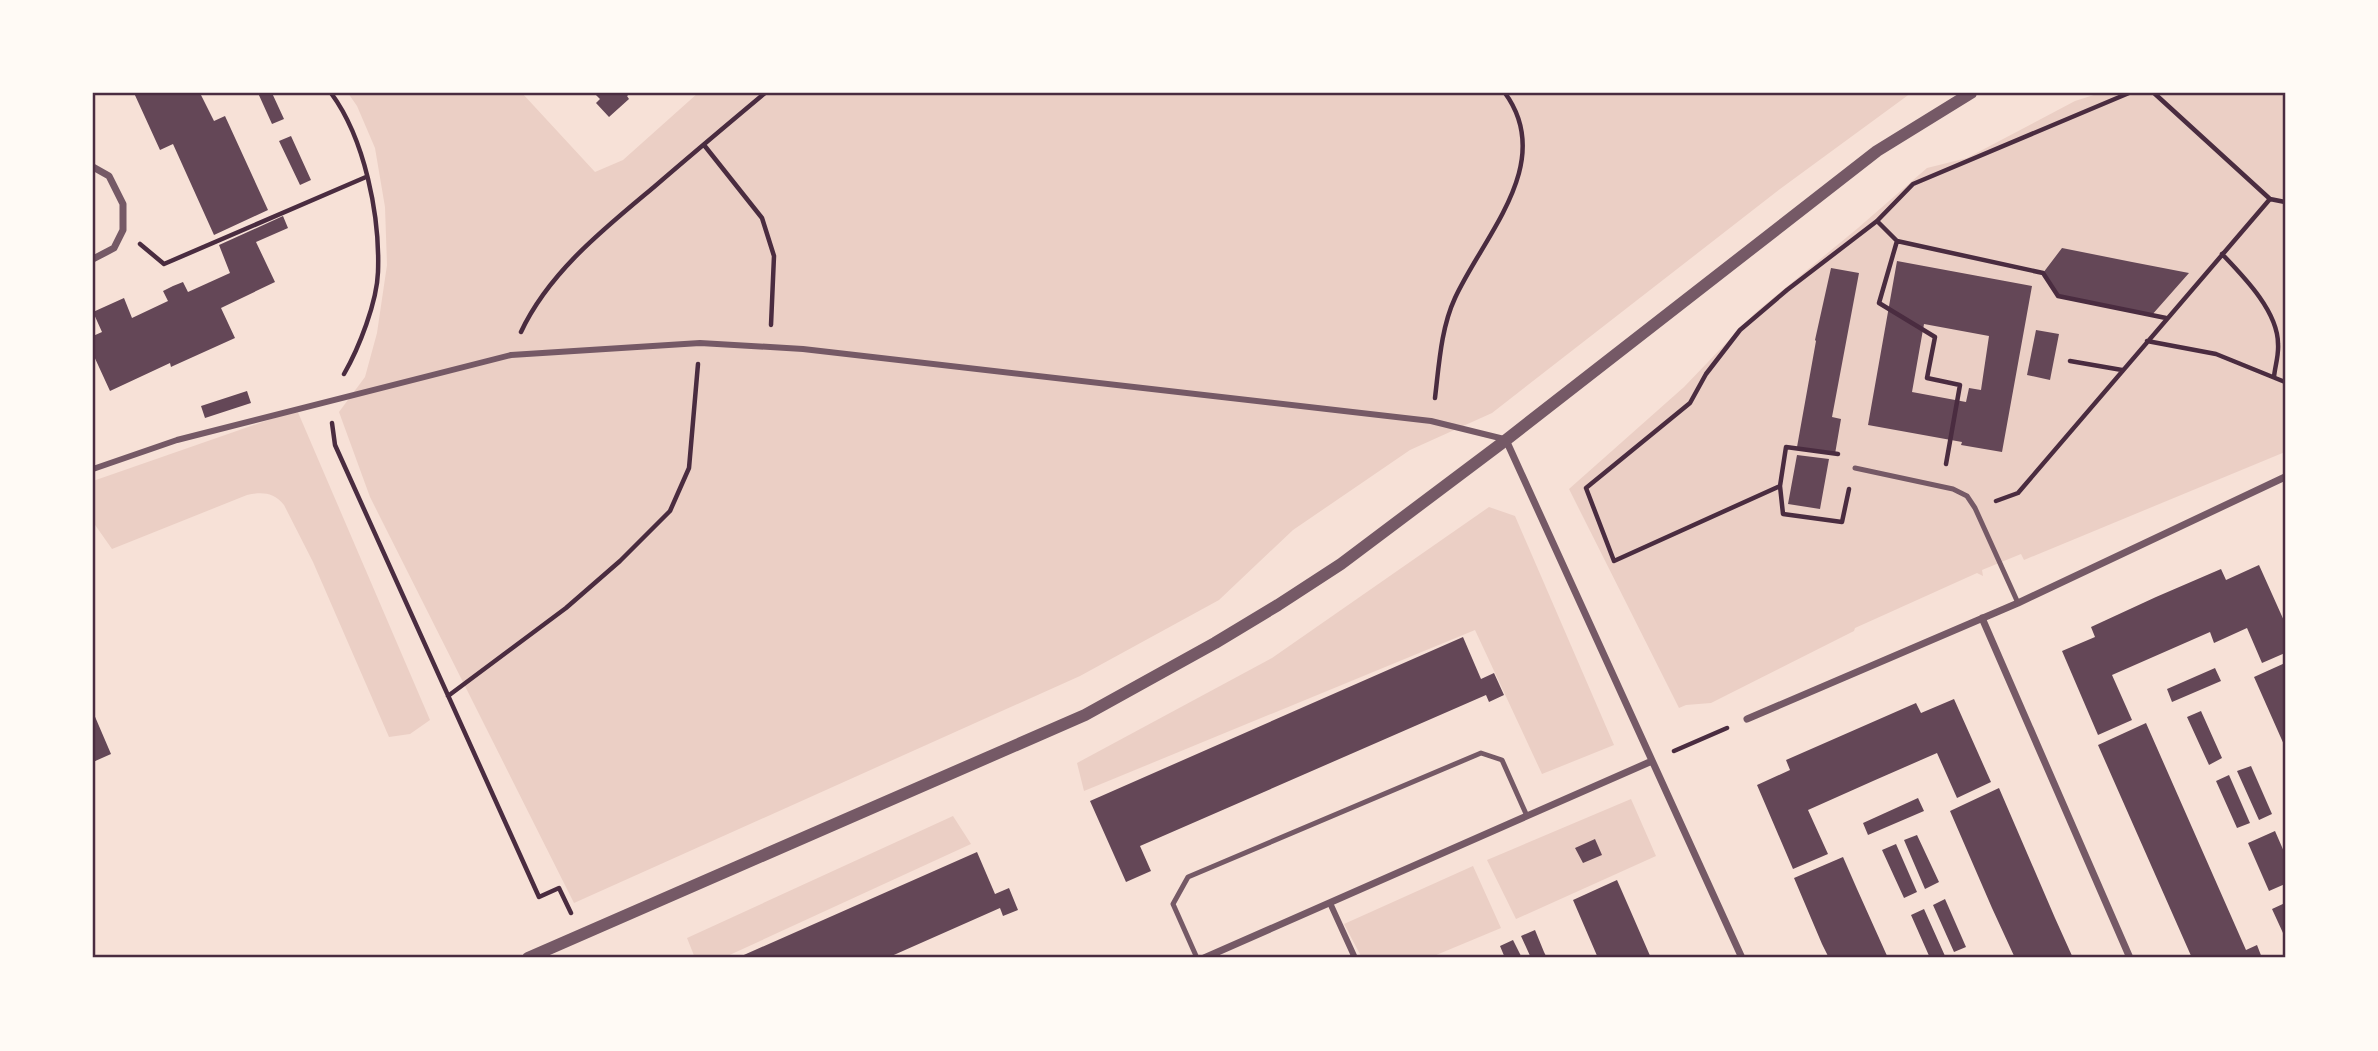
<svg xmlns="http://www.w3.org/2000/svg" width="2378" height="1051" font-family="Cabin,sans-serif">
  <rect width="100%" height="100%" fill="#f7e1d7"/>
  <!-- green -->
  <path fill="#ebcfc5" d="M348 93H522L595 172 623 160 698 93H1911L1780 189 1492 413 1410 450 1293 530 1219 600 1080 676 574 903 370 497 339 412 365 377 377 333 387 265 385 207 375 148 357 106Z
    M2100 93H2285V452L2024 560 2021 554 1982 570 1983 576 1977 573 1855 628 1854 631 1711 703 1686 705 1679 708 1569 489 1684 387 1755 313 1858 228 1927 168 1967 158 2075 101Z
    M297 410 430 720 410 734 389 737 313 562 284 505C273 492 262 492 247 495L112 549 93 522V481Z
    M1489 507 1515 516 1614 745 1542 774 1475 630 1084 791 1077 763 1272 658Z
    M1631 799 1656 856 1516 919 1487 860Z
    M953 816 971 844 723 958H695L687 938Z
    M1473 866 1501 928 1429 958H1362L1344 924Z"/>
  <!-- building -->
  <path fill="#644757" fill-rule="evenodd" d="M134 93H200L214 121 225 116 268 210 214 235 173 144 160 150Z
    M258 93H272L284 119 272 124Z
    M594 93H631L627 96 629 99 609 117 596 103 600 99Z
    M291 136 311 180 300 185 279 141Z
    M283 216 288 228 256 242 275 282 221 308 235 338 173 366 171 367 170 363 110 391 93 354V336L102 332 93 312 124 298 132 318 168 301 163 291 173 286 183 282 188 292 230 273 219 245Z
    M2062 248 2132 262 2189 273 2151 316 2058 296 2043 273Z
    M1897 261 2032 286 2002 452 1961 445 1962 442 1868 425ZM1924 324 1989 336 1981 390 1969 388 1966 402 1912 392Z
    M1831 268 1859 273 1832 417 1841 419 1835 454 1797 447 1816 341 1815 340Z
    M2036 330 2059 334 2050 380 2027 375Z
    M247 391 251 403 205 418 201 406Z
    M1797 455 1829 459 1820 509 1788 504Z
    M2259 565 2285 623V653L2262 663 2247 628 2214 643 2210 632 2112 675 2132 720 2098 735 2062 651 2095 637 2091 627 2156 597 2221 569 2226 580Z
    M1463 637 1481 679 1494 673 1504 695 1489 702 1486 695 1140 846 1151 871 1126 882 1090 801Z
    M2285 663V747L2254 677Z
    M2215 668 2221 681 2172 702 2167 689Z
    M1954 699 1991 782 1957 798 1937 753 1873 781 1808 810 1828 854 1793 869 1757 785 1790 770 1786 760 1916 703 1921 713Z
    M2201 711 2222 758 2209 765 2187 717Z
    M93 712 111 754 93 762Z
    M2146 723 2246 950 2257 945 2262 958H2192L2098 745Z
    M2251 766 2272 814 2259 820 2237 771Z
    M2229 775 2250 823 2237 828 2216 781Z
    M1999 788 2055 918 2073 958H2015L1992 908 1950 811Z
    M1918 798 1924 811 1868 835 1863 823Z
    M2275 831 2285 854V884L2269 891 2248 843Z
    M1917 835 1939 882 1925 889 1904 840Z
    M1595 839 1602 855 1583 863 1575 848Z
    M1896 844 1917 892 1904 898 1882 850Z
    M977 852 995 894 1009 888 1018 910 1003 916 1000 908 887 958H737Z
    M1843 857 1857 889 1888 958H1829L1822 944 1794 878Z
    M1617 880 1631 912 1651 958H1598L1573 900Z
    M1945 899 1966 947 1954 952 1933 905Z
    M2285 903V932L2283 933 2272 909Z
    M1924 909 1945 956 1941 958H1930L1911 915Z
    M1535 930 1544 952 1547 958H1531L1521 936Z
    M1513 940 1522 958H1505L1500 946Z"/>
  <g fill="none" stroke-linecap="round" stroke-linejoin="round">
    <!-- path -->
    <path stroke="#4a2c40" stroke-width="4.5" d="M331 93C365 139 380 216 378 272 377 302 359 348 344 374
      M704 145 762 218 774 256 771 325
      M2270 199 2285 202
      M1877 221 1897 241 2043 273 2058 296 2166 318
      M1897 241 1879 303 1935 337 1927 378 1960 385 1946 464
      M140 244 164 264 366 177
      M2222 254C2243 276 2278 311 2278 344 2279 355 2275 366 2274 377
      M521 332C549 272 605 228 654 187 691 155 728 124 765 93
      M2147 341 2216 354 2285 382
      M2070 361 2122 370
      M1435 398C1439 365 1441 328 1455 298 1484 235 1556 163 1505 93
      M332 423 335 445 539 897 559 888 571 913
      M1780 486 1786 447 1838 454
      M1849 489 1842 522 1783 514 1780 486 1614 561 1586 488 1690 403 1706 374 1740 330 1787 290 1877 221 1913 184 2129 93
      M1996 501 2018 493 2270 199 2154 93
      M448 696 566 608 620 561 670 511 689 468 698 364
      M1674 751 1727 728"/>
    <!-- service -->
    <path stroke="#755966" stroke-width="5" d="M1855 468 1953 489 1967 496 1975 508 2018 603
      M1197 958 1173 904 1188 877 1481 753 1502 760 1527 816"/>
    <!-- pedestrian -->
    <path stroke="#755966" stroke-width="6" d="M93 469 177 440 511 355 700 343 803 349 1431 421 1504 439
      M1330 903 1355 958"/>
    <!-- minor -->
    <path stroke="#755966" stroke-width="7" d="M93 167 109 176 123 204V230L114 248 93 259
      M1506 440 1742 958
      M1982 618 2130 958
      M1747 719 2018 603 2285 477
      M1204 958 1652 761"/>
    <!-- tertiary -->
    <path stroke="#755966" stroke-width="12" d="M528 958 1085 715 1215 643 1278 605 1341 564 1506 440 1877 151 1971 93"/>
  </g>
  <!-- border -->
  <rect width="2378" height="1051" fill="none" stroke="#fffaf5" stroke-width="189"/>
  <rect x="94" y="94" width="2190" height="862" fill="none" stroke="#4a2c40" stroke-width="2.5"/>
</svg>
